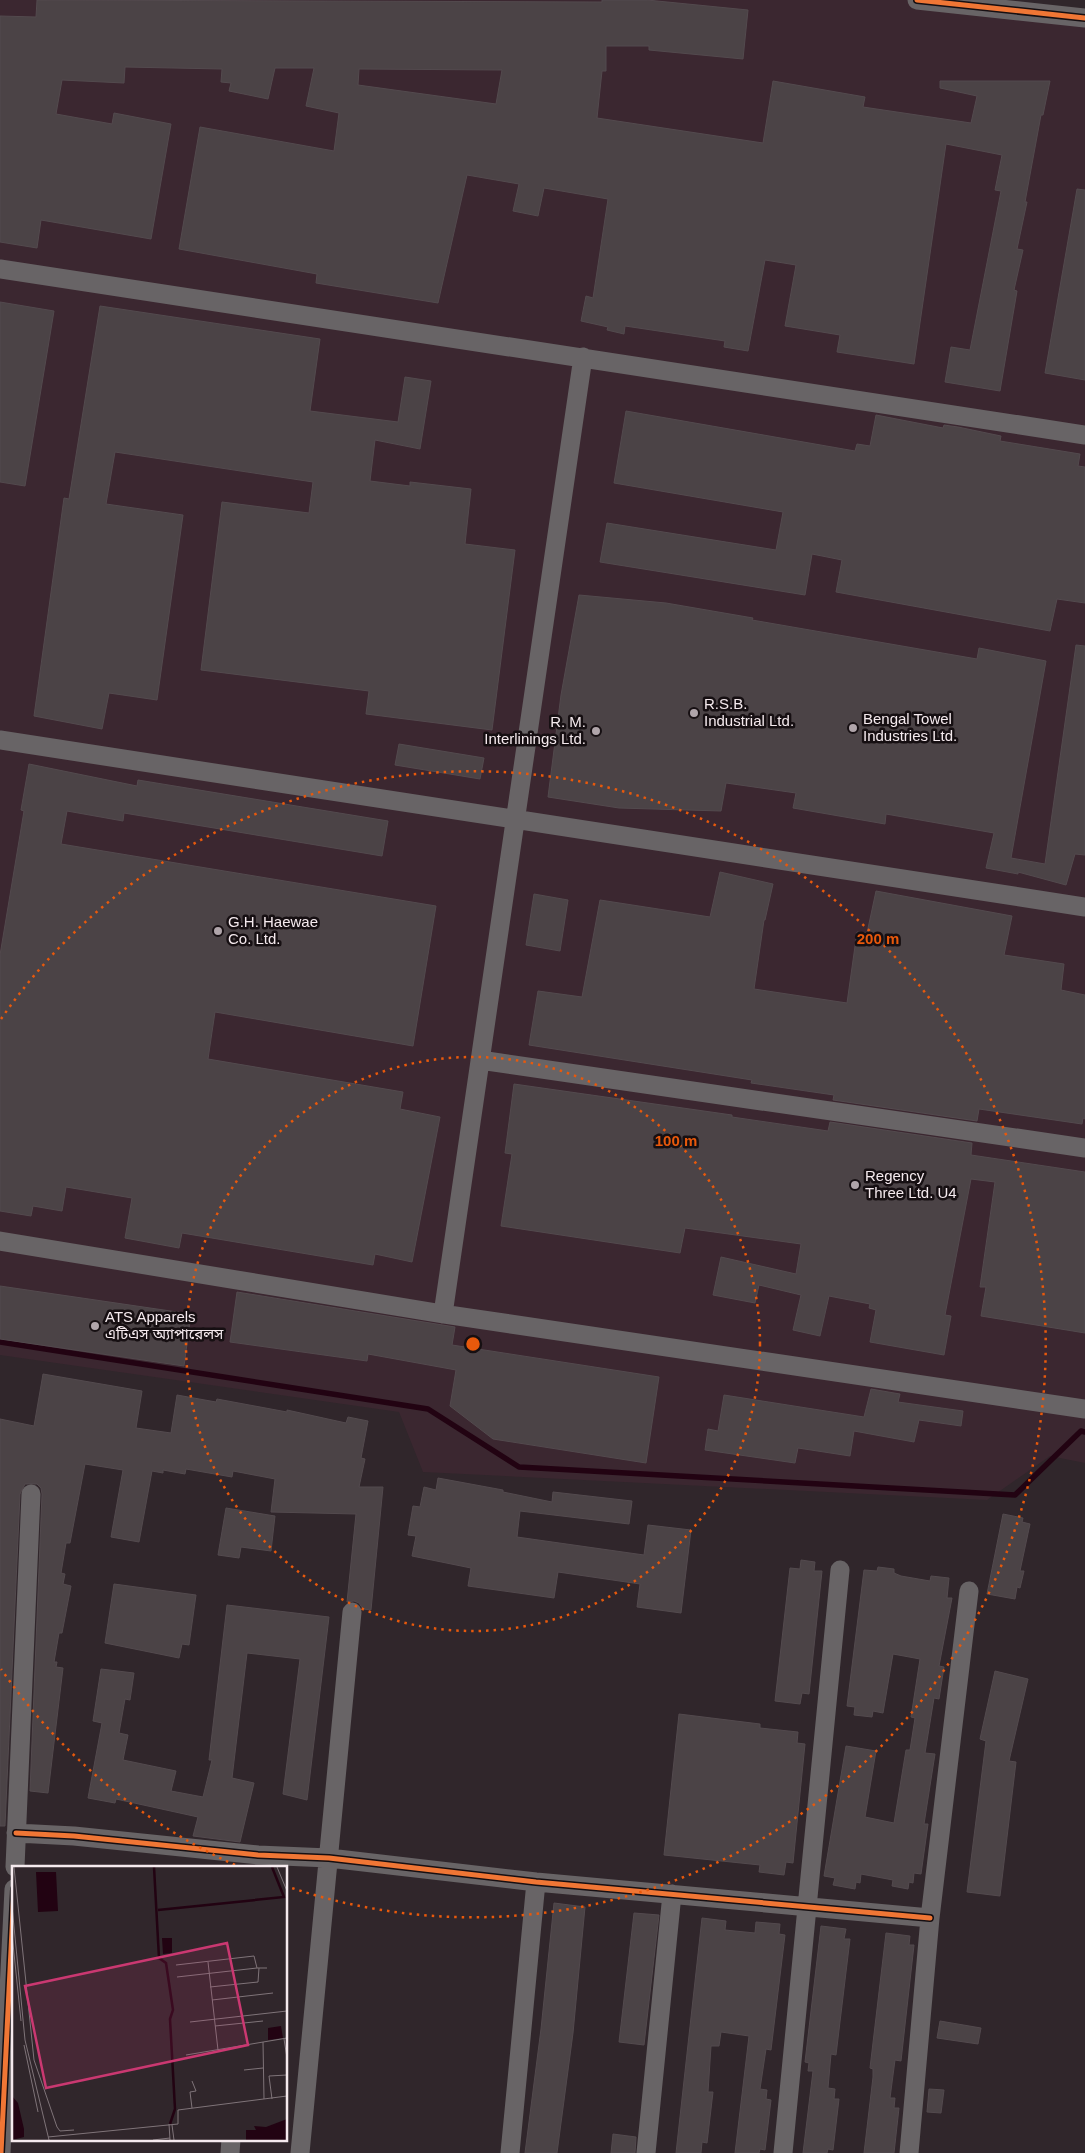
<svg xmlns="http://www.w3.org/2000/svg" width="1085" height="2153" font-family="Helvetica,'Noto Sans Bengali',sans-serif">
  <rect width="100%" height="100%" fill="#30262b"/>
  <!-- built -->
  <path fill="#3b2730" d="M0 0H959L1085 13V1463L1050 1456 987 1500 423 1472 399 1412 0 1355Z"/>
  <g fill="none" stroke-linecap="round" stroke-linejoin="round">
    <!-- stream -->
    <path stroke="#220312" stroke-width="5.5" d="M0 1342 428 1409 519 1467 1015 1495 1081 1431 1085 1432"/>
  </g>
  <!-- building -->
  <path fill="#4b4346" stroke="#534a4e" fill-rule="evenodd" d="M37 0 602 2V0H647L748 10 743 59 649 50V46H606V71H602L597 118 763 143 773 81 865 97 863 107 971 123 977 96 940 88V81H1050L1043 115H1041L1025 202H1027L1017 249 1023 250 1014 290 1017 291 1000 391 945 382 951 347 970 350 1001 191 995 190 1002 155 946 144 914 364 837 352 840 335 785 326 796 265 765 260 748 351 724 347 725 341 625 326 624 334 607 330 608 327 581 321 586 296 593 298 608 199 544 188 538 216 513 211 519 184 467 175 438 303 316 283 317 274 179 249 200 127 334 151 339 113 306 106 314 68H275L268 99 229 91 231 83 221 82 222 69 125 67 124 83 62 80 56 114 112 124 114 113 171 124 151 239 41 220 37 248 0 242V16L36 17ZM359 69 502 70 496 104 358 85Z
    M1077 189 1085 190V380L1045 373Z
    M0 302 54 311 25 486 0 482Z
    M100 306 320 339 310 411 398 422 405 377 431 381 420 449 375 440 370 481 410 486V482L471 489 465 544 515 550 492 730 366 714 369 691 201 670 222 502 309 513 313 482 115 452 106 504 183 515 157 700 109 693 102 729 34 716 64 498 69 499Z
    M626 411 855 451 857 444 870 446 876 415 943 428 944 425 958 427 1001 436 1000 441 1080 454 1078 466 1085 467V603L1057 599 1050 631 836 592 842 560 812 554 805 595 600 562 607 523 776 550 783 512 614 483Z
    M579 595 666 603 753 618 752 620 977 659 979 648 1046 661 1011 858 1045 864 1076 645 1085 646V855L1075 854 1066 885 1018 872V874L986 868 994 833 886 814 885 824 793 808 796 793 726 783 721 811 619 808 548 797 561 695Z
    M399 744 484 758 480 779 395 765Z
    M29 764 137 786 138 780 388 821 382 856 124 813 123 821 67 811 61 844 436 906 413 1046 215 1012 208 1059 403 1092 400 1109 440 1117 412 1262 375 1254 373 1265 182 1233 179 1248 125 1238 132 1198 66 1187 62 1211 33 1206 31 1216 0 1211V955L24 811 21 810Z
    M720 872 773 884 765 920H764L754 989 847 1003 857 932 867 933 876 891 1012 916 1004 955 1064 964 1061 990 1085 995V1119L1083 1118 1082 1124 979 1109 977 1121 833 1100 834 1095 751 1083 752 1080 529 1045 538 991 582 997 600 900 710 917Z
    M534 894 568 900 560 951 526 945Z
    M514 1084 732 1115V1117L828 1131 830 1122 972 1143 971 1155 1085 1172V1333L981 1316 986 1287H980L995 1182 971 1179 945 1315 951 1316 944 1355 870 1342 876 1310 869 1308 870 1304 829 1296 820 1336 793 1330 801 1295 759 1285 755 1303 713 1295 721 1257 796 1274 801 1244 685 1228 680 1253 501 1226 512 1154 505 1153Z
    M0 1286 191 1314 184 1366 0 1339Z
    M237 1292 455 1327 452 1345 659 1377 646 1463 493 1439 450 1406 456 1370 368 1354 367 1361 230 1342Z
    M43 1374 142 1391 136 1428 171 1433 177 1395 216 1402 217 1399 287 1412V1410L346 1423 348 1417 368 1421 361 1458 365 1459 359 1487H383L371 1610 363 1609 359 1603 354 1601 347 1602 356 1514 271 1512 275 1479 233 1471 232 1477 186 1469 185 1474 163 1470V1473L152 1471 139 1542 111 1537 123 1470 85 1464 70 1543H66L61 1573 65 1574 63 1584 71 1586 62 1633H59L54 1662H57L56 1667 63 1668 48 1793 30 1791 42 1494 41 1488 37 1484H25L20 1494 5 1826H0V1419L34 1426Z
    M871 1389 900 1394 898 1402 963 1411 961 1426 919 1420 914 1442 854 1431 850 1456 798 1448 795 1463 705 1450 708 1429 718 1431 724 1395 864 1417Z
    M438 1478 503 1490V1492L552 1502 553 1492 632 1501 629 1524 520 1511 517 1537 644 1555 648 1525 691 1530 681 1613 637 1607 640 1584 558 1572 554 1598 468 1586 471 1568 412 1556 416 1536 408 1535 413 1506 420 1507 424 1487 436 1490Z
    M226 1508 275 1516 271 1551 241 1547 239 1558 218 1555Z
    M1003 1514 1023 1518 1022 1522 1030 1524 1020 1571H1024L1020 1588 1017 1587 1015 1599 987 1594Z
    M801 1560 815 1562 814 1571H822L809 1694 802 1693 800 1704 775 1701 790 1568 800 1569Z
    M878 1567 894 1569V1573L901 1576 930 1581 931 1576 949 1578 947 1598H952L939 1666 944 1667 939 1699 934 1698 925 1753 935 1754 924 1824H928L921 1874 914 1873 913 1883 909 1882 908 1889 892 1886 893 1880 861 1874 860 1883 856 1882 855 1889 833 1885 835 1878 824 1876 846 1746 876 1751 865 1817 894 1823 906 1750H910L915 1718 911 1717 920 1659 893 1654 883 1713 873 1711 872 1717 854 1715 855 1707 847 1706 864 1570 877 1571Z
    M114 1584 196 1595 189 1645 182 1644 179 1658 105 1643Z
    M227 1605 329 1617 307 1800 283 1794 300 1659 247 1653 232 1778 254 1783 240 1842 193 1836 198 1817 116 1799 115 1803 88 1798 102 1723 93 1721 101 1669 134 1673 130 1700 125 1699 119 1733 128 1735 123 1760 176 1771 171 1791 203 1797 212 1760H209Z
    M995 1671 1028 1679 1009 1761 1016 1762 1000 1896 967 1892 986 1741 980 1739Z
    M679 1714 760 1724V1728L798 1732 797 1743 805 1744 793 1863 786 1862 784 1875 759 1872 760 1865 664 1855Z
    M554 1903 585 1907 573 2033 557 2153H525L541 2029Z
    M634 1913 659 1915 644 2045 619 2042Z
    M702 1918 726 1921 725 1930 755 1933 756 1922 780 1924 779 1934 785 1935 771 2050 766 2049 760 2089 767 2090 766 2099 771 2100 765 2150 760 2149 759 2153H735L749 2036 721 2032 719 2046H711L708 2092H713L707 2143 702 2142 701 2153H676Z
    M821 1926 846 1929 844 1939H850L836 2055 831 2054 828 2088 835 2089 834 2099H839L833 2150 828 2149 827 2153H803L813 2071H808L809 2063 805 2062Z
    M886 1933 910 1936 909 1945H914L901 2061 895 2060 890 2098H895L894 2108H899L894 2153H864L873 2077V2069L870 2068Z
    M940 2021 981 2028 978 2044 937 2038Z
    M929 2089 944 2090 941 2113 927 2112Z
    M613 2134 636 2137 635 2153H611Z"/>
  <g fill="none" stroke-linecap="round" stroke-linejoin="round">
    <!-- minor -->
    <path stroke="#686466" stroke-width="19" d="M917 0 1085 18
      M0 269 1085 435
      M0 740 1085 907
      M480 1060 1085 1148
      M0 1241 443 1314 1085 1409
      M443 1314 583 357
      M16 1833 74 1836 258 1855 329 1858 536 1882 930 1918
      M15 1867 31 1494
      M1 2153 14 1889
      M230 2153 231 2139
      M300 2153 352 1612
      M510 2153 536 1882
      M646 2153 672 1894
      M783 2153 840 1570
      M909 2153 930 1918 969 1591"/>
    <!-- cycleway casing -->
    <g stroke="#160f12" stroke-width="8">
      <path id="cycleway" d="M917 0 1085 18
        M16 1833 74 1836 258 1855 329 1858 536 1882 930 1918
        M1 2153 14 1889"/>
    </g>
    <!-- cycleway -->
    <use href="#cycleway" stroke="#f07635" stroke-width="5"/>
  </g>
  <!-- distance rings -->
  <g fill="none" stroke="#e8590c" stroke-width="2.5" stroke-dasharray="2.5 5">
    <circle cx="473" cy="1344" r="287"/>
    <path d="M235 1865A573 573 0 0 1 1 1669M1 1019A573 573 0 1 1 286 1886"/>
  </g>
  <!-- markers -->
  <g fill="#b0a5aa" stroke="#160f12" stroke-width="2">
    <circle cx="694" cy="713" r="5"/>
    <circle cx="853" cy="728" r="5"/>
    <circle cx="596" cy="731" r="5"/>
    <circle cx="218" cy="931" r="5"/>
    <circle cx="855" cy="1185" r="5"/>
    <circle cx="95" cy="1326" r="5"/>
  </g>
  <g text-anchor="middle" stroke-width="5" stroke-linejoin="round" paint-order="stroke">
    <!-- poi labels -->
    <g font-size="15" fill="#f5eaee" stroke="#160f12" text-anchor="start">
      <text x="704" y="709">R.S.B.<tspan x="704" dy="17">Industrial Ltd.</tspan></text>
      <text x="863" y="724">Bengal Towel<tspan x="863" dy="17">Industries Ltd.</tspan></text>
      <text x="586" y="727" text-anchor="end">R. M.<tspan x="586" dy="17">Interlinings Ltd.</tspan></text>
      <text x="228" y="927">G.H. Haewae<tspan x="228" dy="17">Co. Ltd.</tspan></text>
      <text x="865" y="1181">Regency<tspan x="865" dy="17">Three Ltd. U4</tspan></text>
      <text x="105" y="1322">ATS Apparels<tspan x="105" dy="17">এটিএস অ্যাপারেলস</tspan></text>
    </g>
  </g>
  <!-- overview -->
  <g transform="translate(12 1866)">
    <rect width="275" height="275" fill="#30262b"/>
    <path d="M24 6H44L46 45 26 46ZM150 72H160V87L151 88ZM269 160 271 172 256 174V162ZM0 230 6 237 12 263V271L0 274ZM275 253V274H234V264H244L242 260 254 261Z" fill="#220312"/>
    <path fill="none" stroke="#220312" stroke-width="2.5" d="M142 1 147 92 154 97 161 144 158 153 163 243 158 258M146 44 272 31 260 1"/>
    <path fill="none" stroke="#7f7479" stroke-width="1" d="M2 1 22 194 45 261 48 265 62 264M265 1 275 25M0 40 13 174 37 274M0 68 9 155M196 96 206 184M164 99 242 90 245 102H255M165 111 245 102M198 121 246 116 247 102M200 134 261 127M178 156 275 145M203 160 251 155M272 173 275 192M251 176 252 233M12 179 26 246M174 189 275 172M232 204 251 202M180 215 184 225 178 226 180 242M260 233 257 210 275 209M157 258 158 274M160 259 162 274M36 271 166 258V244L275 230M141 274 158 272"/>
    <path fill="#ca3871" fill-opacity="0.15" stroke="#ca3871" stroke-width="2.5" d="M215 77 236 179 34 222 13 120Z"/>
    <rect width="275" height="275" fill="none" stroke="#f5eaee" stroke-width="2.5"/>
  </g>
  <circle cx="473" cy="1344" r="8" fill="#e8590c" stroke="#160f12" stroke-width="2.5"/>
  <g font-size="15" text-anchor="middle" font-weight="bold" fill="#e8590c" stroke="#160f12" stroke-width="5" stroke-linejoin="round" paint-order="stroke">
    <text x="878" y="944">200 m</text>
    <text x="676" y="1146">100 m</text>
  </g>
</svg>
